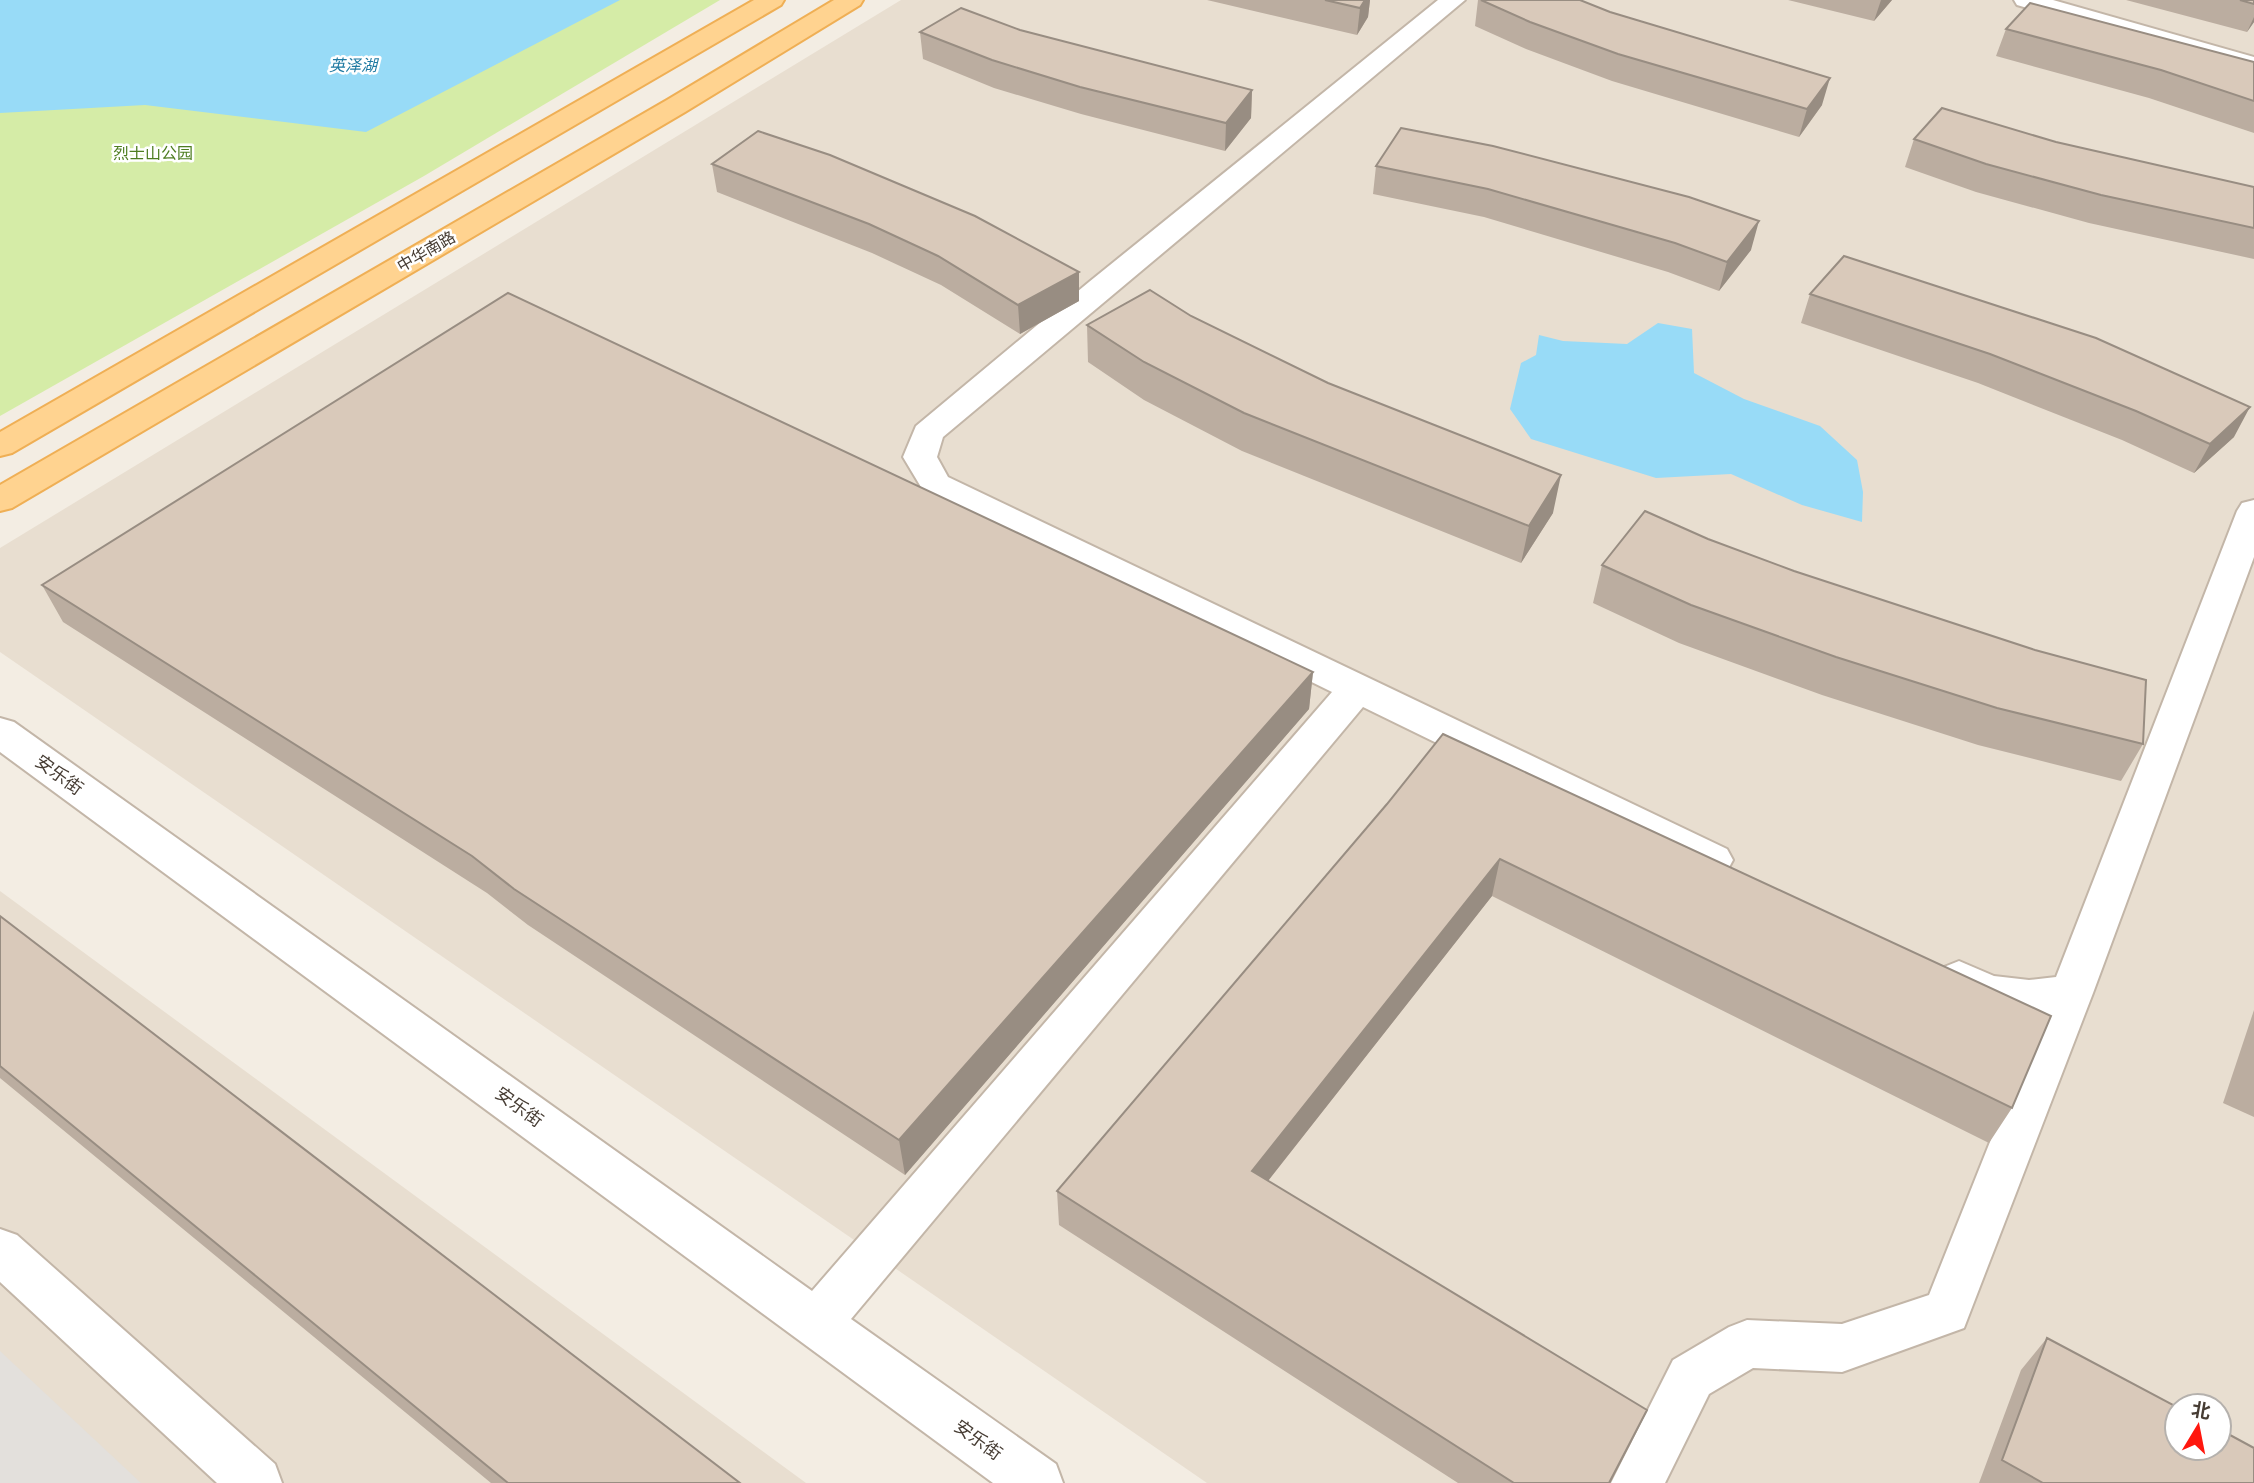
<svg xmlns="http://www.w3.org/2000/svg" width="2254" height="1483" font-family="Inter,'Noto Sans SC',sans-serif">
  <rect width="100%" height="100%" fill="#f3ede3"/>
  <!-- residential -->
  <path fill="#e8ded0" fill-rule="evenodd" d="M901 0H2254V1483H1207L0 652V548ZM2177 1406H2219V1448H2177Z
    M0 891 806 1483H0Z"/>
  <!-- green -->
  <path fill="#d5eca7" d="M0 0H720L424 176 0 416Z"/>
  <!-- parking -->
  <path fill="#e3e0dc" d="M0 1351 141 1483H0Z"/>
  <!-- water -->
  <path fill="#98dbf7" d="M0 0H620L366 132 145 105 0 113Z
    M1658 323 1692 329 1694 373 1744 399 1820 426 1857 460 1863 492 1862 522 1802 505 1731 474 1656 478 1531 439 1510 409 1521 363 1536 355 1539 335 1563 341 1627 344Z"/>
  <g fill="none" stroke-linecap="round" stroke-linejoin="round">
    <!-- minor casing -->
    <g stroke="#c3b6a8" stroke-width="4">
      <path id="minor" d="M1438 0H1465L943 437 937 457 948 477 1727 849 1733 860 1727 871 1713 876 1699 871 1363 707 851 1319 1056 1464 1063 1483H993L0 752V718L14 722 812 1291 1332 692 924 492 903 457 916 426 1089 282Z
        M2014 0H2053L2254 57V73L2017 5Z
        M2254 500V557L2093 993 1964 1328 1842 1372 1753 1368 1709 1394 1665 1483H1611L1673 1360 1729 1327 1747 1320 1842 1324 1929 1295 2041 1014C2009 1018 1953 1010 1937 979L1944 967 1959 961 1994 976 2029 980 2056 977 2237 511 2242 503Z
        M0 1229 17 1235 275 1464 282 1483H217L0 1282Z"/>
    </g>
    <!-- major casing -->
    <g stroke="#efaf55" stroke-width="4">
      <path id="major" d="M754 0H784L781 5 12 453 0 456V432Z
        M834 0H863L860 5 685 112 12 508 0 511V485L667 100Z"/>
    </g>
    <!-- minor -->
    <use href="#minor" fill="#fff" fill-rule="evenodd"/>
    <!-- major -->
    <use href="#major" fill="#ffd390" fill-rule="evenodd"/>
  </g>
  <!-- wall -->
  <path fill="#bbada0" d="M1207 0H1370L1368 17 1357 35Z
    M1478 0H1580L1822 105 1799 137 1612 81 1526 49 1475 26Z
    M1788 0H1892L1874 21Z
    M2126 0H2254V22L2247 32Z
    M2006 29 2254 62V133L2149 98 1996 56Z
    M1020 30 1252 90 1251 118 1225 151 1081 114 994 88 923 59 920 32Z
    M1401 128 1751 250 1719 291 1668 272 1484 217 1373 194 1376 166Z
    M1914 139 2056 142 2254 187V259L2089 223 1976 192 1905 167Z
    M712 164 1079 272V301L1020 334 941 285 872 253 717 192Z
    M1844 256 2234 437 2194 473 2122 440 1978 383 1801 323 1810 294Z
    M1191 316 1553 513 1521 563 1242 451 1144 400 1088 362 1087 325Z
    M1602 565 2143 744 2121 781 1978 745 1822 695 1679 643 1593 603Z
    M42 585 1313 672 1309 709 905 1175 528 925 487 893 63 622Z
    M1387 804 2012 1108 1989 1143 1492 896 1268 1181 1632 1441 1610 1483H1458L1059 1225 1057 1191Z
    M0 916 740 1483H491L0 1078Z
    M2254 1010V1117L2223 1103Z
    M2047 1338 2254 1483H1979L2021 1370Z"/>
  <!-- shaded-wall -->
  <path fill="#988d82" d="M1365 0H1370L1368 17 1357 35 1360 8Z
    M1881 0H1892L1874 21Z
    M2254 17V22L2247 32Z
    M1830 78 1822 105 1799 137 1807 109Z
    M1252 90 1251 118 1225 151 1226 123Z
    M1759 221 1751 250 1719 291 1727 262Z
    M1079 272V301L1020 334 1018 305Z
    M2250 407 2234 437 2194 473 2210 444Z
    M1561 475 1553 513 1521 563 1529 526Z
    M1313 672 1309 709 905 1175 899 1140Z
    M1500 859 1492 896 1249 1205 1252 1171Z
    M1647 1410 1610 1483H1609Z"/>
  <!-- building -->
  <path fill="#d9c9ba" stroke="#988d82" stroke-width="2" d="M1325 0H1365L1360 8Z
    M1481 0H1580L1610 12 1830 78 1807 109 1618 54 1530 22Z
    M2240 0H2254V4Z
    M2030 3 2254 62V101L2161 70 2006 29Z
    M961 8 1020 30 1252 90 1226 123 1080 87 992 60 920 32Z
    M1942 108 2056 142 2254 187V228L2101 195 1986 164 1914 139Z
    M1401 128 1493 146 1689 197 1759 221 1727 262 1675 243 1488 189 1376 166Z
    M758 131 830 155 975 216 1079 272 1018 305 938 256 869 224 712 164Z
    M1844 256 2096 338 2250 407 2210 444 2136 411 1990 354 1810 294Z
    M1150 290 1191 316 1328 383 1561 475 1529 526 1244 413 1144 362 1087 325Z
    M508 293 1313 672 899 1140 514 889 472 856 42 585Z
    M1645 511 1708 539 1794 571 2035 650 2146 680 2143 744 1997 708 1836 657 1691 605 1602 565Z
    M1443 734 2051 1016 2012 1108 1500 859 1252 1171 1647 1410 1609 1483H1514L1057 1191 1387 804Z
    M0 916 740 1483H508L0 1066Z
    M2047 1338 2177 1407V1448H2219V1429L2254 1448V1483H2043L2002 1460Z"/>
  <g text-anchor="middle" stroke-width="5" stroke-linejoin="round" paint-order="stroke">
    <!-- far-water labels -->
    <g font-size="16" font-style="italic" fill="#1f7aa2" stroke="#fff">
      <text x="353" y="71">英泽湖</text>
    </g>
    <!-- far-park labels -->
    <g font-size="16" fill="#4e7d21" stroke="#fff">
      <text x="153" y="159">烈士山公园</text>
    </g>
    <!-- far-street labels -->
    <g font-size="16" fill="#463c33" stroke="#fff">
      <text transform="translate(426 251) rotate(-30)" y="6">中华南路</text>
    </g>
    <!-- street labels -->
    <g font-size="18" fill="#463c33" stroke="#fff">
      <text transform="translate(59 775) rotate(36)" y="6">安乐街</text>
      <text transform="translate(519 1107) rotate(36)" y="6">安乐街</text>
      <text transform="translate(978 1440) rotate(36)" y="6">安乐街</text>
    </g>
  </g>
  <!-- north arrow -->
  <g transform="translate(2198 1427) rotate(10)"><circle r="33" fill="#ffffff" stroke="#b5b1ad" stroke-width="2"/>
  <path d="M0-5L12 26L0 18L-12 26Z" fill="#ff170e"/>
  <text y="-10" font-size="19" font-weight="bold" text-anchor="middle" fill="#463c33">北</text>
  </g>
</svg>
